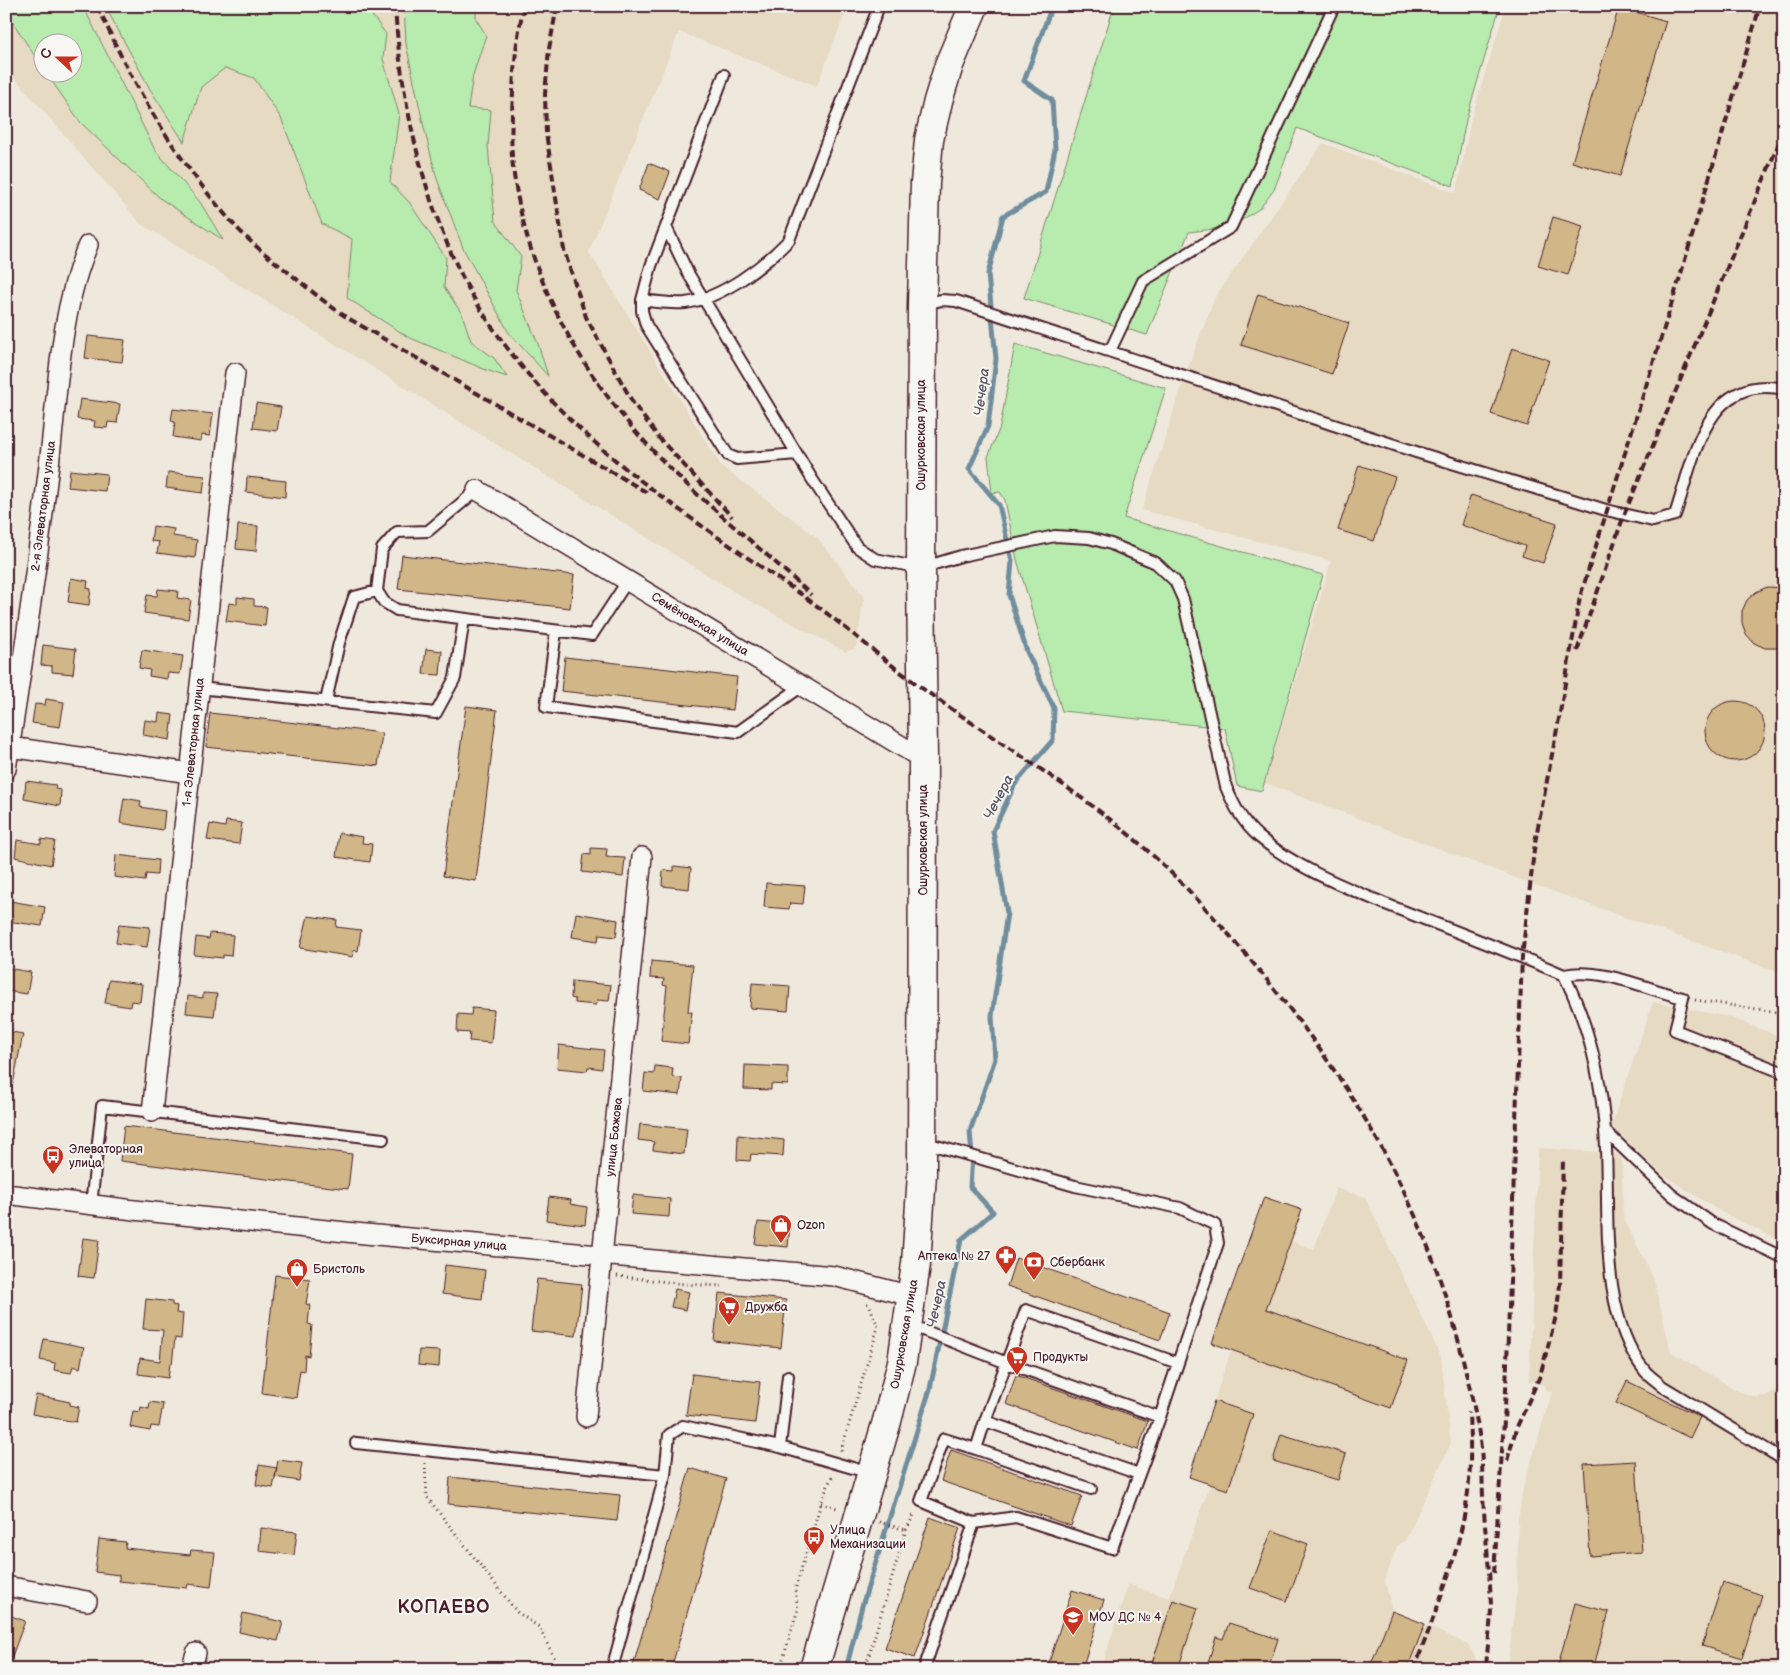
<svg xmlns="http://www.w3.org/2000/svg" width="1790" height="1675" font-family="'Balsamiq Sans',sans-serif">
  <rect width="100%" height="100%" fill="#efe9dd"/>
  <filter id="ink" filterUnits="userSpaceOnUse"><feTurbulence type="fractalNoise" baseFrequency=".02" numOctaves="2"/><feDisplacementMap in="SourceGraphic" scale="10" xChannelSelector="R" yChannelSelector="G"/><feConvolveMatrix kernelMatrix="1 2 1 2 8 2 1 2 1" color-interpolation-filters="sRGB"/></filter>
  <g filter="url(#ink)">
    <!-- built -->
    <path fill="#e6dac3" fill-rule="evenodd" d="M6 6H848L817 86 679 32 589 252 721 466 817 537 864 597 856 648 846 652 746 599 141 224 6 68ZM42 42H72V72H42Z
      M1506 6H1784V974L1529 883 1265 783 1331 561 1142 510 1185 375 1215 297 1323 143 1456 193 1471 119Z
      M1653 1002 1729 1017 1784 1038 1783 1242 1721 1212 1665 1176 1611 1126Z
      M1538 1148 1615 1153 1622 1159 1623 1216 1654 1280 1671 1352 1740 1392 1756 1397 1765 1396 1784 1386V1669H1507L1517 1589 1518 1519 1523 1488 1552 1392 1547 1390 1544 1385 1529 1381Z
      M1336 1188 1365 1197 1441 1357 1451 1443 1405 1541 1397 1546 1385 1581 1392 1610 1469 1645 1476 1659 1474 1669H1101L1128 1584 1169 1598 1210 1484 1214 1401 1231 1350 1212 1343 1265 1197 1302 1210 1291 1241 1314 1249Z"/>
    <!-- green -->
    <path fill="#b7ecae" stroke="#80866c" d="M6 6H83L155 150 200 202 223 240 161 199 81 123 46 73 72 72V42H42V67L6 12Z
      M105 6H372L371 14 386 34 383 59 399 114 390 182 409 202 446 258 444 287 462 314 471 341 494 358 507 377 486 370 408 337 347 298 352 239 322 224 281 118 254 78 225 68 201 87 184 142 150 89Z
      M404 6H476V19L486 35 473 75 468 108 491 110 488 146 495 221 521 257 516 290 538 344 548 376 509 333 463 248 437 179 424 128 406 44Z
      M1114 6H1500L1466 120 1453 186 1297 128 1274 190 1259 209 1231 227 1189 232 1147 335 1024 298Z
      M1015 344 1166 388 1124 518 1323 575 1262 791 1237 786 1225 728 1062 711 1017 560 1005 500 1000 492 992 493 988 457 1000 427Z"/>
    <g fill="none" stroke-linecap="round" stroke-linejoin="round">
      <!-- stream -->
      <path stroke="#708d9e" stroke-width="5" d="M846 1669 862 1606 930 1389 961 1240 993 1212 970 1187 972 1156 970 1131 995 1059 992 1016 1007 913 993 831 1015 784 1053 740 1054 708 1027 652 1009 595 1012 561 999 505 969 469 988 426 996 359 988 274 1003 216 1046 192 1055 149 1052 100 1024 81 1052 6"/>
    </g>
    <!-- building -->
    <path fill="#d1b787" stroke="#4a1f2b" d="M1619 7 1666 21 1620 176 1572 162Z
      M649 163 670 172 660 199 639 190Z
      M1553 217 1583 226 1568 275 1538 266Z
      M1258 294 1349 323 1332 374 1241 345Z
      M88 336 125 340 122 362 85 358Z
      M1512 348 1549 360 1527 426 1491 414Z
      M80 399 120 404 117 423 108 422 107 428 94 427 95 421 77 419Z
      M256 403 281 407 277 431 253 428Z
      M173 409 213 414 210 436 202 435 201 441 173 437 175 422 171 421Z
      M1359 465 1395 477 1374 541 1338 530Z
      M70 470 107 474 105 491 68 487Z
      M168 472 205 476 203 493 166 488Z
      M247 477 286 481 285 497 246 492Z
      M1471 495 1557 523 1543 563 1522 556 1525 546 1461 525Z
      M238 525 258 526 256 551 236 549Z
      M153 526 174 529 173 536 197 540 195 558 157 553 159 542 151 541Z
      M402 555 574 575 570 608 398 589Z
      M71 578 88 581 87 588 91 589 89 605 68 602Z
      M1767 587 1784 588V645L1777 648H1765L1754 643 1746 634 1742 623V611L1747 600 1756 592Z
      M158 589 178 591 177 598 191 600 188 619 144 613 147 595 157 596Z
      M237 597 254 599V606L267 607 265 626 226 621 229 603 237 604Z
      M43 645 76 649 73 674 52 672V666L41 665Z
      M426 649 442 651 440 675 423 674Z
      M142 650 183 656 180 674 168 673 167 679 149 676 150 670 139 668Z
      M565 657 737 677 733 710 561 691Z
      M46 699 64 702 60 727 32 723 35 704 45 705Z
      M1705 731a30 30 0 1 1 60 0a30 30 0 1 1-60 0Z
      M466 706 497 710 476 881 443 876Z
      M159 713 173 715 170 740 143 735 145 720 158 722Z
      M210 713 382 733 378 766 206 747Z
      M26 781 56 785 55 789 61 790 60 806 24 799Z
      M124 798 141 801 140 807 165 811 163 830 120 823Z
      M226 821 242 823 239 844 207 840 210 824 225 827Z
      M339 833 363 837 362 843 372 844 370 862 336 857Z
      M41 839 55 841 51 865 15 857 17 840 41 844Z
      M591 848 607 849 606 857 625 858 623 877 582 872 584 854 591 855Z
      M116 855 158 860 157 875 146 874 145 881 114 877Z
      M674 866 691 868 689 889 662 886 663 870 674 871Z
      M766 883 805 886 803 904 790 903 789 909 764 907Z
      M10 901 45 907 42 926 7 921Z
      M576 913 618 920 616 937 599 935 598 941 572 937Z
      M308 916 337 920 336 927 361 930 358 951 354 950 353 957 300 948Z
      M119 924 150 927 147 947 116 943Z
      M210 933 233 935 231 956 223 955V958L194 955 196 937 209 939Z
      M651 961 693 965 688 1012H692L688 1044 661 1041 667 986 663 985 664 979 650 978Z
      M6 968 31 972 27 994 6 991Z
      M109 980 142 984 140 1002 131 1001 130 1007 105 1003Z
      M572 981 611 985 609 1001 597 1000 596 1005 575 1003V999L571 998Z
      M752 983 790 986 788 1011 750 1008Z
      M203 993 217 994 214 1016 186 1013 188 996 203 998Z
      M472 1008 494 1010 491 1043 469 1041 470 1033 457 1032 458 1014 471 1015Z
      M6 1031 23 1034 13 1084 6 1083Z
      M559 1045 604 1050 602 1069 588 1067 587 1071 557 1068Z
      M745 1065 788 1067V1085L771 1084V1090L744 1089Z
      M655 1066 673 1068 672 1077 682 1078 680 1095 643 1091 645 1073 654 1074Z
      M640 1124 687 1129 684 1154 653 1150 654 1142 638 1140Z
      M124 1126 352 1154 348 1189 120 1161Z
      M738 1135 784 1140 783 1156 751 1154 750 1161 737 1160Z
      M633 1195 670 1199 669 1217 631 1214Z
      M549 1197 571 1200 570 1204 587 1207 585 1225 546 1220Z
      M1264 1197 1302 1210 1266 1309 1408 1360 1391 1408 1212 1343Z
      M758 1222 790 1225 788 1247 755 1244Z
      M83 1238 99 1240 94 1278 78 1276Z
      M1016 1258 1170 1312 1160 1340 1007 1286Z
      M445 1265 485 1270 482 1299 442 1294Z
      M275 1275 310 1279 306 1304 310 1305 308 1324 312 1325 309 1356 305 1355 304 1371 300 1370 296 1398 262 1393Z
      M537 1279 582 1284 576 1336 531 1331Z
      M675 1289 689 1292 685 1310 671 1307Z
      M719 1293 786 1300 781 1348 714 1341Z
      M146 1299 172 1302V1305L177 1306 176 1313 183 1314 181 1339 175 1338 172 1364H170L168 1378 138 1374 140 1358 160 1361 163 1330 143 1329Z
      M44 1339 84 1347 80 1368 73 1366 71 1373 54 1370 55 1363 40 1360Z
      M419 1350 440 1351 439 1367 418 1365Z
      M692 1374 760 1382 755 1423 686 1415Z
      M1016 1375 1148 1421 1138 1450 1006 1404Z
      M1627 1381 1700 1417 1690 1438 1616 1403Z
      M36 1395 70 1402V1405L79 1407 76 1422 32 1414Z
      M1214 1401 1253 1414 1228 1490 1189 1477Z
      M150 1402 163 1404 159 1427 151 1426 150 1431 130 1427 133 1411 140 1412 141 1407 149 1409Z
      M1281 1434 1346 1454 1338 1480 1273 1461Z
      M951 1450 1082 1496 1071 1526 941 1481Z
      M278 1460 302 1463 299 1481 275 1477Z
      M1636 1461 1642 1552 1590 1556 1584 1464Z
      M259 1465 277 1468 273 1488 256 1485Z
      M690 1468 726 1479 671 1669H632Z
      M450 1477 620 1495 617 1521 448 1504Z
      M930 1517 960 1528 915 1658 885 1648Z
      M261 1528 297 1532 294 1555 259 1551Z
      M1272 1530 1308 1544 1287 1601 1250 1588Z
      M99 1539 126 1542 125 1548 190 1555 191 1550 215 1552 211 1587 188 1584 187 1588 119 1581V1575L95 1572Z
      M1723 1582 1762 1595 1742 1658 1702 1646Z
      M1072 1590 1104 1600 1082 1669H1047Z
      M1173 1600 1198 1608 1178 1669H1150Z
      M1575 1603 1609 1612 1593 1669H1557Z
      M1392 1611 1425 1624 1407 1669H1369Z
      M243 1613 283 1622 278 1641 239 1632Z
      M6 1614 25 1621 8 1667H6Z
      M1229 1623 1278 1639 1268 1669H1206L1216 1637 1223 1639Z"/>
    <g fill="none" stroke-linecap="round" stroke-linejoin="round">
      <!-- lane casing -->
      <g stroke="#4a1f2b" stroke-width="14">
        <path id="lane" d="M724 75 651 266 642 300V311L646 325 728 455 737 459 797 454
          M666 227 688 273 812 479 857 547 875 559 921 568 961 556 1055 536 1089 538 1111 544 1156 563 1175 581 1183 599 1226 787C1234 806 1243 823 1259 837 1295 867 1340 885 1383 903 1443 927 1504 949 1564 975 1601 967 1647 989 1683 998L1675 1030 1784 1073
          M642 300C656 302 670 304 685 303 721 299 764 266 789 240L879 6
          M923 305 941 300 956 301 1416 452 1606 510 1653 521 1675 515C1694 459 1705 373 1784 389
          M1110 351 1143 281 1231 227 1334 6
          M477 490 428 531 397 532 382 549 377 591 384 602 397 610 592 635 628 580
          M556 631 546 707 738 732 802 686
          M199 688 436 713 455 678 464 619
          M326 701 339 643 354 597 377 591
          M1564 975C1588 1023 1601 1077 1605 1131 1611 1204 1596 1310 1645 1371 1650 1377 1657 1381 1662 1386L1784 1460
          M1605 1131 1672 1195 1713 1224 1784 1258
          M923 1142 1075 1186 1180 1208 1215 1225 1218 1243 1160 1417 1112 1548 1016 1517 974 1523 924 1669
          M91 1205 102 1106 383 1139
          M910 1325 1007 1363 1160 1417
          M985 1421 976 1449 1091 1489
          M356 1443 665 1475 612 1669
          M780 1447 788 1376
          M1139 1474 985 1421 1026 1310 1178 1363
          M665 1475 669 1435 683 1426 780 1447 870 1473
          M974 1523 921 1501 944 1439 976 1449"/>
      </g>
      <!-- street casing -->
      <g stroke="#4a1f2b" stroke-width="22">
        <path id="street" d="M477 490 923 759
          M10 747 190 773
          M6 769C22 668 37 566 49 465 58 392 59 313 88 245
          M152 1112 235 373
          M6 1194 134 1210 365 1234 834 1276 911 1296
          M586 1417 642 857
          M6 1586 87 1601
          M191 1669 196 1653"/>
      </g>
      <!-- secondary casing -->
      <g stroke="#4a1f2b" stroke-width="31">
        <path id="secondary" d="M814 1669 887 1421 902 1362 916 1264 922 1174 923 759 921 568 922 306 925 183 929 140 938 101 949 65 974 6"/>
      </g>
      <!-- path -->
      <path stroke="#4a1f2b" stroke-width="3" stroke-dasharray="1 4" stroke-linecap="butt" d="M1695 1000 1784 1013
        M617 1276 684 1284 722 1286
        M841 1451 878 1327 869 1304H866
        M425 1463 427 1497 517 1612 539 1627 557 1663 564 1669
        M821 1503 840 1509
        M879 1522 906 1530
        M780 1669 798 1609 795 1590 821 1503 832 1476
        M865 1669 906 1530 915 1513"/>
      <!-- lane -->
      <use href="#lane" stroke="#f6f6f2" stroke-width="10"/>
      <!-- street -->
      <use href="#street" stroke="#f6f6f2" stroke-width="19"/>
      <!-- secondary -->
      <use href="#secondary" stroke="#f6f6f2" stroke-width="28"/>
      <!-- rail -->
      <path stroke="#4a1f2b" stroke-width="4" stroke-dasharray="8 4" stroke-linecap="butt" d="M98 6C132 86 178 162 236 227 252 244 270 258 288 272 308 288 326 304 348 318L648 493
        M395 6C400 93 421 193 460 272 481 316 517 364 551 400 621 474 709 531 792 588 839 620 880 658 926 691 997 742 1074 787 1140 844 1185 883 1225 929 1263 975 1358 1092 1426 1207 1462 1355 1469 1385 1477 1416 1481 1448 1483 1469 1482 1490 1484 1511 1486 1542 1490 1574 1491 1606 1491 1626 1487 1648 1486 1669
        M524 6C517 34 514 64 513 92 512 117 510 142 513 167 526 278 583 379 660 458 707 507 762 548 811 595
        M557 6 549 49 545 94 546 133 564 250 586 317 633 403 659 438 732 517
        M1577 651 1624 515 1784 131
        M1507 1461 1516 1429 1540 1376 1556 1316 1560 1285 1563 1160
        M1494 1573 1506 1390 1522 957 1535 842 1558 724 1580 597 1680 277 1760 6
        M1414 1669C1435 1614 1465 1540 1469 1481 1471 1458 1470 1436 1469 1412"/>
    </g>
  </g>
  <!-- icons -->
  <defs>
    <g id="bus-pin" transform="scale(1.125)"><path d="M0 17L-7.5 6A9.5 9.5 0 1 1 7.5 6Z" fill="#c8321e" stroke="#f6f6f2"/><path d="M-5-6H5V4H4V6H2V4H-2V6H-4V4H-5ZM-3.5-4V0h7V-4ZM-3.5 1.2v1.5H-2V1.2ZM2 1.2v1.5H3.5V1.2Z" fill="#fff"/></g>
    <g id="shop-pin" transform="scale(1.125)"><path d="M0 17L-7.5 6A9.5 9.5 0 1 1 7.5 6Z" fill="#c8321e" stroke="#f6f6f2"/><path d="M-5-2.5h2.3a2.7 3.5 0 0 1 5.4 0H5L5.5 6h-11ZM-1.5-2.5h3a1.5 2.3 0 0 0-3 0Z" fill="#fff"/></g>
    <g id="pharmacy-pin" transform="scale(1.125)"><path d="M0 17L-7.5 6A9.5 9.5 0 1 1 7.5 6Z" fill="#c8321e" stroke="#f6f6f2"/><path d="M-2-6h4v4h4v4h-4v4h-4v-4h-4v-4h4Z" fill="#fff"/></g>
    <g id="bank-pin" transform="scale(1.125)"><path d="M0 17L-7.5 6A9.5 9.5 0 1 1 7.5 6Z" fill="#c8321e" stroke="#f6f6f2"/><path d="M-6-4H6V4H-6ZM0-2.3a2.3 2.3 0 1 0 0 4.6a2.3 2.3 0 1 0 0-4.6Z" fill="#fff"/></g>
    <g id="supermarket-pin" transform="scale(1.125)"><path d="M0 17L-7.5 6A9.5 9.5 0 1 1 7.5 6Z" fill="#c8321e" stroke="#f6f6f2"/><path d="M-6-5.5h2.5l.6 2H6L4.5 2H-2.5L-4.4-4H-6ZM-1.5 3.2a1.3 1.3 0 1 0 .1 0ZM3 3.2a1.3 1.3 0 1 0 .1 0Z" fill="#fff"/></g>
    <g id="school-pin" transform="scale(1.125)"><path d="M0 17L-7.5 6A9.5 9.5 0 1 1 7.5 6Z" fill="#c8321e" stroke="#f6f6f2"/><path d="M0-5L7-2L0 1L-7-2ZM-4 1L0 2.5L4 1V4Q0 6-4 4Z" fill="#fff"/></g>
  </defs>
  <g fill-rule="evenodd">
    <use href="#bus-pin" x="53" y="1156"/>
    <use href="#shop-pin" x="781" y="1225"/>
    <use href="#pharmacy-pin" x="1006" y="1256"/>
    <use href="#bank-pin" x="1034" y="1262"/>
    <use href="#shop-pin" x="297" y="1269"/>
    <use href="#supermarket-pin" x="729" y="1307"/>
    <use href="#supermarket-pin" x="1017" y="1357"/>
    <use href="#bus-pin" x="814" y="1537"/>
    <use href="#school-pin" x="1073" y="1617"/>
  </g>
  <g text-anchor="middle" stroke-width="4" stroke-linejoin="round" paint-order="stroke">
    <!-- street labels -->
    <g font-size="12" fill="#4a1f2b" stroke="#f6f6f2">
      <text transform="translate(921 435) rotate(-90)" y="4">Ошурковская улица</text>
      <text transform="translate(43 506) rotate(-83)" y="4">2-я Элеваторная улица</text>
      <text transform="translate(700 624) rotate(31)" y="4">Семёновская улица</text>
      <text transform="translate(193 742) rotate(-84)" y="4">1-я Элеваторная улица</text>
      <text transform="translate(923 840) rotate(-90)" y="4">Ошурковская улица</text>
      <text transform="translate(614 1137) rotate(-84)" y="4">улица Бажова</text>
      <text transform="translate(459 1242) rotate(5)" y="4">Буксирная улица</text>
      <text transform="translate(904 1334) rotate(-80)" y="4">Ошурковская улица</text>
    </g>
    <!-- poi labels -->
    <g font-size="12" fill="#4a1f2b" stroke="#f6f6f2" text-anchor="start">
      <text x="69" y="1153">Элеваторная<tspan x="69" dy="14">улица</tspan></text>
      <text x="797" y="1229">Ozon</text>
      <text x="990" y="1260" text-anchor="end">Аптека № 27</text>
      <text x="1050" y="1266">Сбербанк</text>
      <text x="313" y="1273">Бристоль</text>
      <text x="745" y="1311">Дружба</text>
      <text x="1033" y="1361">Продукты</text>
      <text x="830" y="1534">Улица<tspan x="830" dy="14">Механизации</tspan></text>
      <text x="1089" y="1621">МОУ ДС № 4</text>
    </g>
    <!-- water labels -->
    <g font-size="14" font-style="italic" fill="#5d5664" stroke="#f6f6f2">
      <text transform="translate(981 392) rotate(-83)" y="5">Чечера</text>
      <text transform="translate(998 797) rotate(-62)" y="5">Чечера</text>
      <text transform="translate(936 1304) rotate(-78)" y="5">Чечера</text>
    </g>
    <!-- district labels -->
    <g font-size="18" font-weight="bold" letter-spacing="1" fill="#4a1f2b" stroke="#f6f6f2">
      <text x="444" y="1613">КОПАЕВО</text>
    </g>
  </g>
  <!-- margin -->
  <rect width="1790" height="1675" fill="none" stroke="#f6f6f2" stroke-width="25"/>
  <rect x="12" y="12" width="1765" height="1650" fill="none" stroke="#4a1f2b" stroke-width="2" filter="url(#ink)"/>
  <!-- north arrow -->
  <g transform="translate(58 58) rotate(291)"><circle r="24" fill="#f6f6f2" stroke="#b1a0a2"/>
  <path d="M0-4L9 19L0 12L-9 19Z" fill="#c8321e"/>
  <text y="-8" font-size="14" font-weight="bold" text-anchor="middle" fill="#4a1f2b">С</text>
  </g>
</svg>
